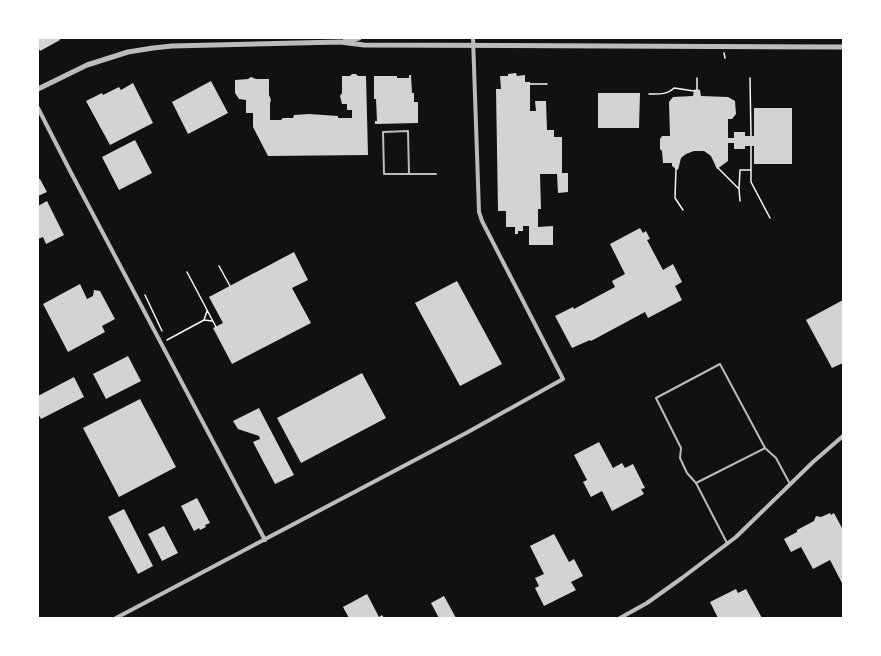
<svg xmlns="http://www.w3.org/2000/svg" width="881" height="656" font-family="'Sofia Sans Condensed',sans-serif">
  <rect width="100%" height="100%" fill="#111"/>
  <!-- building -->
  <path fill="#d3d3d3" d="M38 38H59L60 40 40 51 38 47Z
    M516 73 517 76 525 75V82H530V111H536L535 101H546L547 130H554V137H562V173H568V192L558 193 557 174H540L541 209H538V227L553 226V245H529V226H523V231H518V234H515V227H506V211H498L496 89H501L500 76H508V74Z
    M352 74H356L358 76H366L368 155 268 156 253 127V113H246V100L239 99 235 93V80L248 79 251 77 256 79H269V95L271 100 270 103V120H281L283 118H293L294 115 309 114 338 116V118H352V110H347V104H342L340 96 342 93V76H350Z
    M409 75H411L412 93H414V102H418V123L375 124V121H377L376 99H374V76H397V78H409Z
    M211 81 228 113 188 134 172 102Z
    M133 83 153 123 110 145 86 101 102 93 103 95 119 87 121 90Z
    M697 89 700 90 701 96 728 97 735 101 736 114 732 119H728V138H734V132H745V136H754V108H792V164H754V146H745V149H734V143H728V161L717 169 711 156 704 151H694L686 154 681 158 678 170 672 166V163H663L662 151 660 149V139L662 136H670L669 102 673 97 693 96 694 90Z
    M598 93H640L639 128H598Z
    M135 140 152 173 119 190 102 157Z
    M38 178 40 179 47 192 38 196Z
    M47 201 64 235 46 244 43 237 38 239V206Z
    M640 228 643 233 646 231 650 239 647 240 663 270 673 264 682 282 675 286 682 300 648 318 645 312 591 341 590 340 572 348 555 316 573 307 574 309 615 287 612 281 625 274 610 244Z
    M294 252 308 280 292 288 311 323 232 364 213 328 223 323 209 297Z
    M457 281 502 364 460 386 415 303Z
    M80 284 87 299 93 296 94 290 100 291 115 319 102 326 105 332 68 352 43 304Z
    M843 300V363L832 368 806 320Z
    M128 356 141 381 106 399 93 374Z
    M362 373 386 418 301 463 277 418Z
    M74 377 84 397 41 419 38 414V396Z
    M140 399 176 467 119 497 83 428Z
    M259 408 294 475 275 484 253 442 260 439 259 436 238 429 233 421Z
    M599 442 613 468 622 463 625 468 633 464 645 488 641 489 644 494 612 511 602 491 591 497 583 482 587 480 574 455Z
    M197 498 210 523 205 525 206 527 200 530 199 528 194 531 181 506Z
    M124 509 153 566 138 574 108 517Z
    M830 513 831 515 834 513 843 530V585L830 560 813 569 801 547 791 552 784 539 797 532V530L814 521 816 516 821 517Z
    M164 526 178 553 162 561 148 534Z
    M554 534 569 562 574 559 583 576 571 582 576 590 544 606 535 588 539 586 535 578 544 574 530 546Z
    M736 589 738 593 746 589 762 618H718L710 602Z
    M367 594 379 617 382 615 384 618H349L343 607Z
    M444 596 456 618H439L431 603Z"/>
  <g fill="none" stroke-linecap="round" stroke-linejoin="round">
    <!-- path -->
    <path stroke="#f5f5f5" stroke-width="1.5" d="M724 53 725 58
      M697 78V89
      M750 78 751 136
      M530 84H547
      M649 94C658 94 667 95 674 88L694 91
      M751 146V182L770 218
      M676 168 675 198 683 210
      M718 168 739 189 740 201
      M739 189 740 170H751
      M219 266 230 286
      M187 272 216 327
      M145 295 162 331
      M204 320 212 321
      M167 340 204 320 207 311"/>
    <!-- service -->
    <path stroke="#bcbcbc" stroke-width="2" d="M409 174 408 131 383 132 384 174H436
      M696 483 765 448
      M727 543 696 483 687 473 680 458 681 448 656 398 720 364 765 448 776 458 790 484"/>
    <!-- minor -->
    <path stroke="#bcbcbc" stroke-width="4" d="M38 108 68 167 265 540
      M116 618 468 432 563 379 482 221 479 212 473 38
      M620 618 647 603 682 578 736 537 813 462 843 436"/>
    <!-- tertiary -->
    <path stroke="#bcbcbc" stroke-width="5" d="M345 41 359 38
      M38 89 87 65 128 52 153 48 172 46 340 42 364 45 843 47"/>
  </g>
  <!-- border -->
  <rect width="881" height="656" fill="none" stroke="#ffffff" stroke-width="78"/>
</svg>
